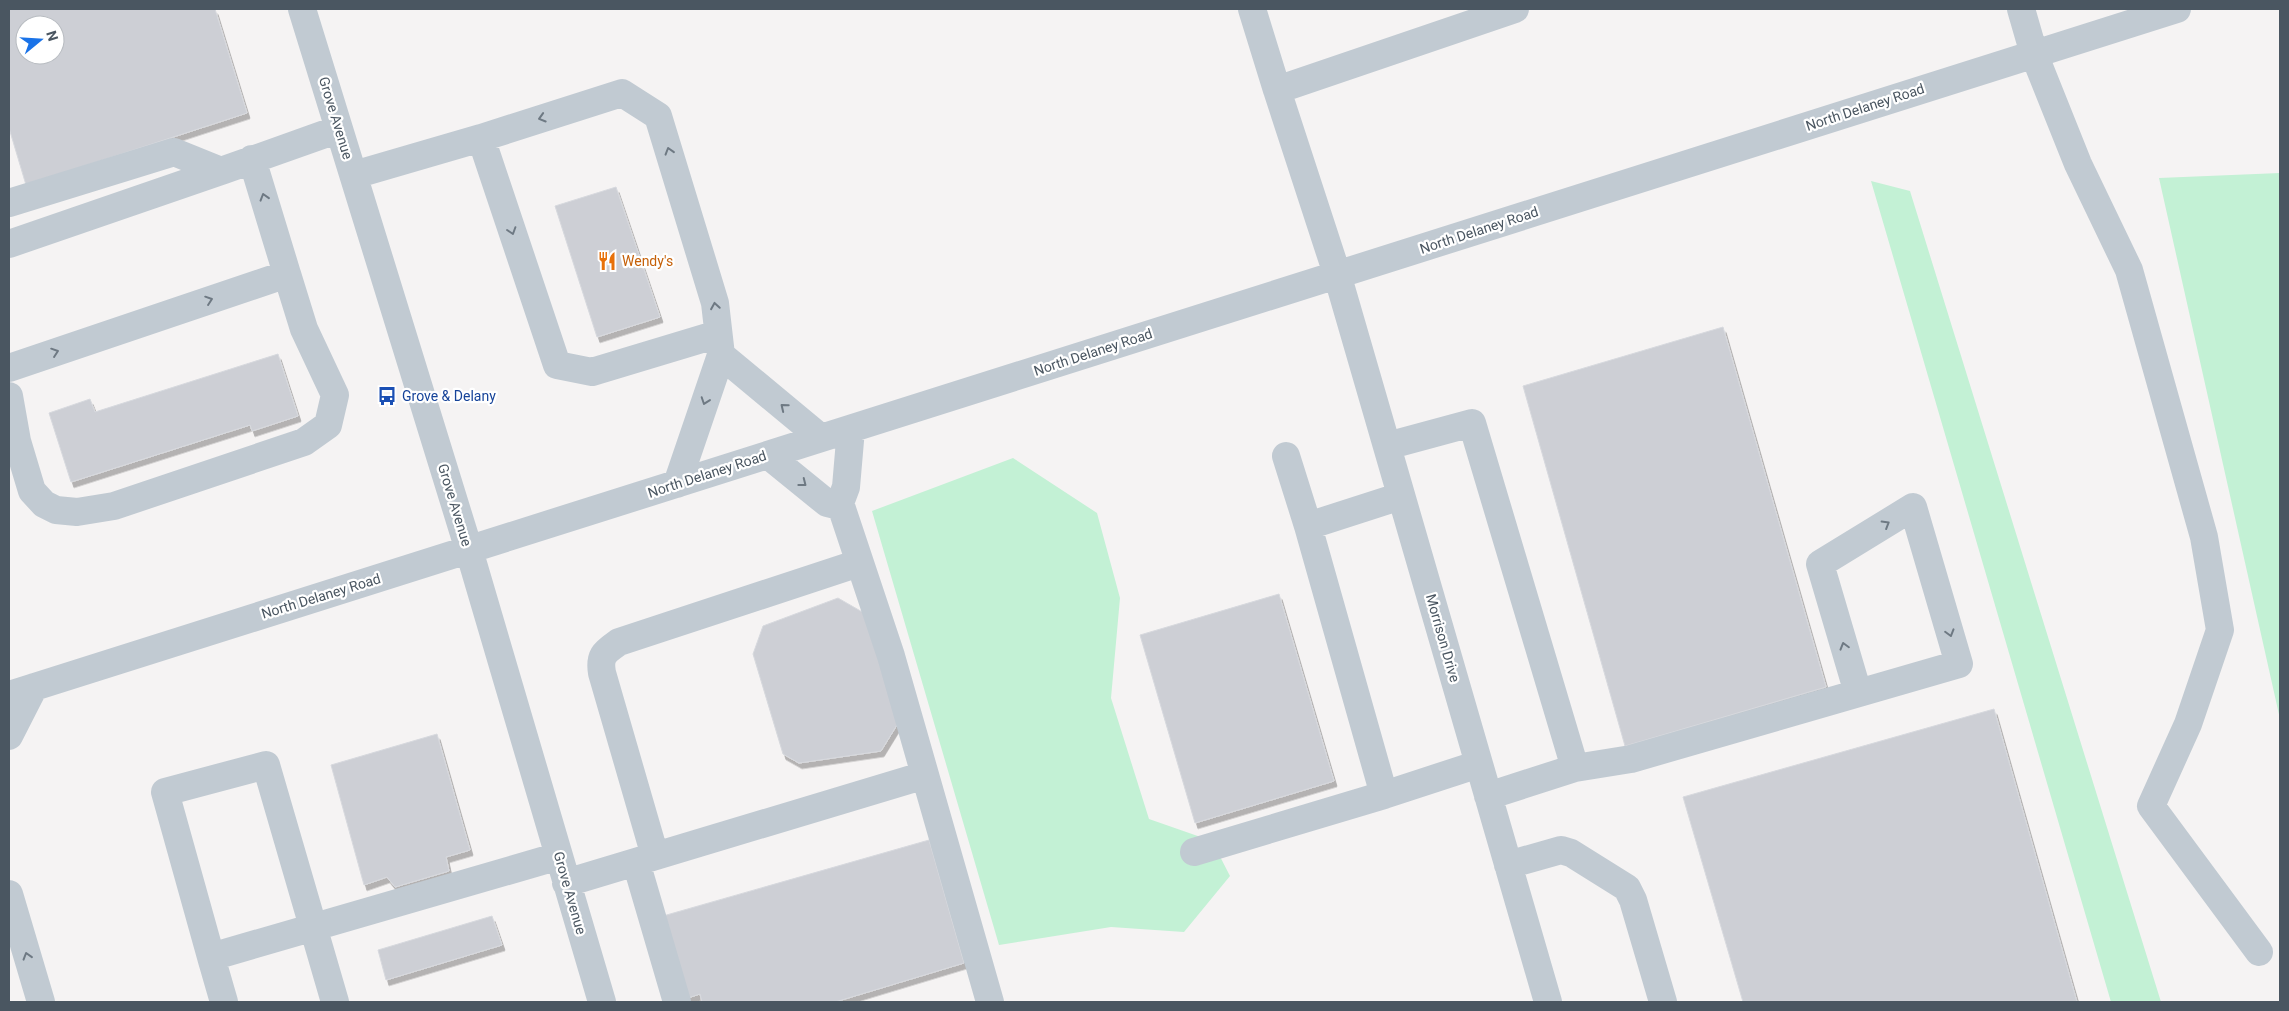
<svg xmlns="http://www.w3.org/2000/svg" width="2289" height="1011" font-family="Roboto,sans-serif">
  <defs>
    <filter id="shadow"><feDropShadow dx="3" dy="5.5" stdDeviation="0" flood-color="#0004"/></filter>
  </defs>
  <rect width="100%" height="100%" fill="#f5f3f3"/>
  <!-- green -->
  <path fill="#c3f1d5" d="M2280 173V719L2159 178Z
    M1871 181 1910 191 2161 1002H2111Z
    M1013 458 1097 513 1120 598 1111 698 1149 819 1212 841 1230 876 1184 932 1111 927 999 945 872 511Z"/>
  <!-- building -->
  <path fill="#cdcfd5" stroke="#d7d9de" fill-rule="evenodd" filter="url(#shadow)" d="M9 9H215L247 113 26 185 9 128ZM25 25H55V55H25Z
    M616 187 660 317 597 337 555 206Z
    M1723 327 1826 687 1625 746 1523 386Z
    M278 354 298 416 252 431 250 425 71 482 49 413 90 399 95 412Z
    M1279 594 1334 781 1195 823 1140 635Z
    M838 598 871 617 900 720 881 751 799 763 783 754 753 654 763 626Z
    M1994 709 2077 1002H1743L1683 797Z
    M437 734 470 850 446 857 449 871 395 887 387 877 364 885 331 765Z
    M929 840 964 963 835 1002H702L700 994 688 998 663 916Z
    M492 916 502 945 386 980 378 950Z"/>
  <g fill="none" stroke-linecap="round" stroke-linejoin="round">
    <!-- minor -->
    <path stroke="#c1cad2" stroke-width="28" d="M302 9 469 550 602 1002
      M1252 9 1277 90
      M1515 9 1277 90 1337 274 1548 1002
      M2021 9 2034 54 2078 164 2129 270 2204 537 2220 630 2188 724 2151 806 2259 952
      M354 175 481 138
      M9 203 174 152 221 171 339 129
      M9 244 221 171
      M721 355 821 438
      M9 368 287 274 252 159
      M9 396 17 441 32 491 44 504 56 510 77 512 114 506 304 442 328 425 335 395 304 329 287 274
      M851 429 846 487 840 503 891 656 990 1002
      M1387 446 1472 423 1575 768 1488 796
      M768 455 827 503 835 505 840 503
      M1286 456 1308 526
      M677 484 721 355 715 303 658 116 622 93 481 138 557 365 592 372 718 334
      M1401 496 1308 526 1384 795 1479 764
      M9 695 2177 9
      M9 736 34 687
      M1575 768 1631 759 1959 664 1913 507 1820 564 1858 693
      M1194 852 1384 795
      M655 856 602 673C599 655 605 652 619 642L859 563
      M636 862 677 1002
      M1508 865 1561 850 1571 853 1627 888 1633 900 1663 1002
      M566 883 925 775
      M9 894 41 1002
      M211 957 165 792 266 765 335 1002
      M224 1002 211 957 559 856"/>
  </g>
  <!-- one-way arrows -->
  <defs><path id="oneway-chevron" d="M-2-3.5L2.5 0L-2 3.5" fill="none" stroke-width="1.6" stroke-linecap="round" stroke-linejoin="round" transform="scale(1.25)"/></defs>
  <g stroke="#6e7983">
    <use href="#oneway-chevron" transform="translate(542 118) rotate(163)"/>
    <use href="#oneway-chevron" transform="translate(669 151) rotate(-107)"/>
    <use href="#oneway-chevron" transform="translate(264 197) rotate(-107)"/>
    <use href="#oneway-chevron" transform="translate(512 231) rotate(72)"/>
    <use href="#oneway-chevron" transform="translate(209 300) rotate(-19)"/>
    <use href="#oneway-chevron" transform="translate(715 306) rotate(-99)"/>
    <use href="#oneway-chevron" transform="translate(55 352) rotate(-19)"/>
    <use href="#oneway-chevron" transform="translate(705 401) rotate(109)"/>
    <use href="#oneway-chevron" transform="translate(784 407) rotate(-141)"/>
    <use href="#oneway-chevron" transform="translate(803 483) rotate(38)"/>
    <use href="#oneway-chevron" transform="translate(1886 524) rotate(-31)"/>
    <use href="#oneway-chevron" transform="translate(1950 633) rotate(74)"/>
    <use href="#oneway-chevron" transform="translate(1844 646) rotate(-106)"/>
    <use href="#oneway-chevron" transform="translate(27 956) rotate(-107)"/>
  </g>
  <!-- icons -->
  <defs>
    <g id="restaurant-bare" transform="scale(1.5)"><path d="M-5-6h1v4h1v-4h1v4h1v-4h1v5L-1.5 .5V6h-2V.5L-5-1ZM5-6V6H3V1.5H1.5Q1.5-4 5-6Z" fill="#e8710a" stroke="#fff" stroke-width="2.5" paint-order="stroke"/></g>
    <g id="bus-bare" transform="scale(1.5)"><path d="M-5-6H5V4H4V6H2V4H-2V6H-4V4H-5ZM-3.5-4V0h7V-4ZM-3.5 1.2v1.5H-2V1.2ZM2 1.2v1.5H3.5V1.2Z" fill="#1a4fb4" stroke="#fff" stroke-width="2.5" paint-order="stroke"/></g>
  </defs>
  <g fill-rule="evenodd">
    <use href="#restaurant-bare" x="607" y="261"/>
    <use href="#bus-bare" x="387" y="396"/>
  </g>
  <g text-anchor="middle" stroke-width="4.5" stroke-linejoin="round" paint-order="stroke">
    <!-- street labels -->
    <g font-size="14" fill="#4a5661" stroke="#fff">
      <text transform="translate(1865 107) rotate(-18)" y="5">North Delaney Road</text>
      <text transform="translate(336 118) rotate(73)" y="5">Grove Avenue</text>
      <text transform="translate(1479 230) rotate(-18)" y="5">North Delaney Road</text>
      <text transform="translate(1093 352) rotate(-18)" y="5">North Delaney Road</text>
      <text transform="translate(707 474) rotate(-18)" y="5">North Delaney Road</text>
      <text transform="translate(455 505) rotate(73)" y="5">Grove Avenue</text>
      <text transform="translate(321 596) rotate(-17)" y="5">North Delaney Road</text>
      <text transform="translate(1443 638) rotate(74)" y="5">Morrison Drive</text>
      <text transform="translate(570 893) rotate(74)" y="5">Grove Avenue</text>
    </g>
    <!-- food labels -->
    <g font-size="14" fill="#c56008" stroke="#fff" text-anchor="start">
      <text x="622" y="266">Wendy's</text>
    </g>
    <!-- transit labels -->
    <g font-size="14" fill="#164399" stroke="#fff" text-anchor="start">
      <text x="402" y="401">Grove &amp; Delany</text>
    </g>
  </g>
  <!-- border -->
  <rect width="2289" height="1011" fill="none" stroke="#4a5661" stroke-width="20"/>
  <!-- north arrow -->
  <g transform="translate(40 40) rotate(72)"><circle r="24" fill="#ffffff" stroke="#b7bbc0"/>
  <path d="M0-4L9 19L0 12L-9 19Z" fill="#1a73e8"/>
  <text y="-8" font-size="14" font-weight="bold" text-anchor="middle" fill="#4a5661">N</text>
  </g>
</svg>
